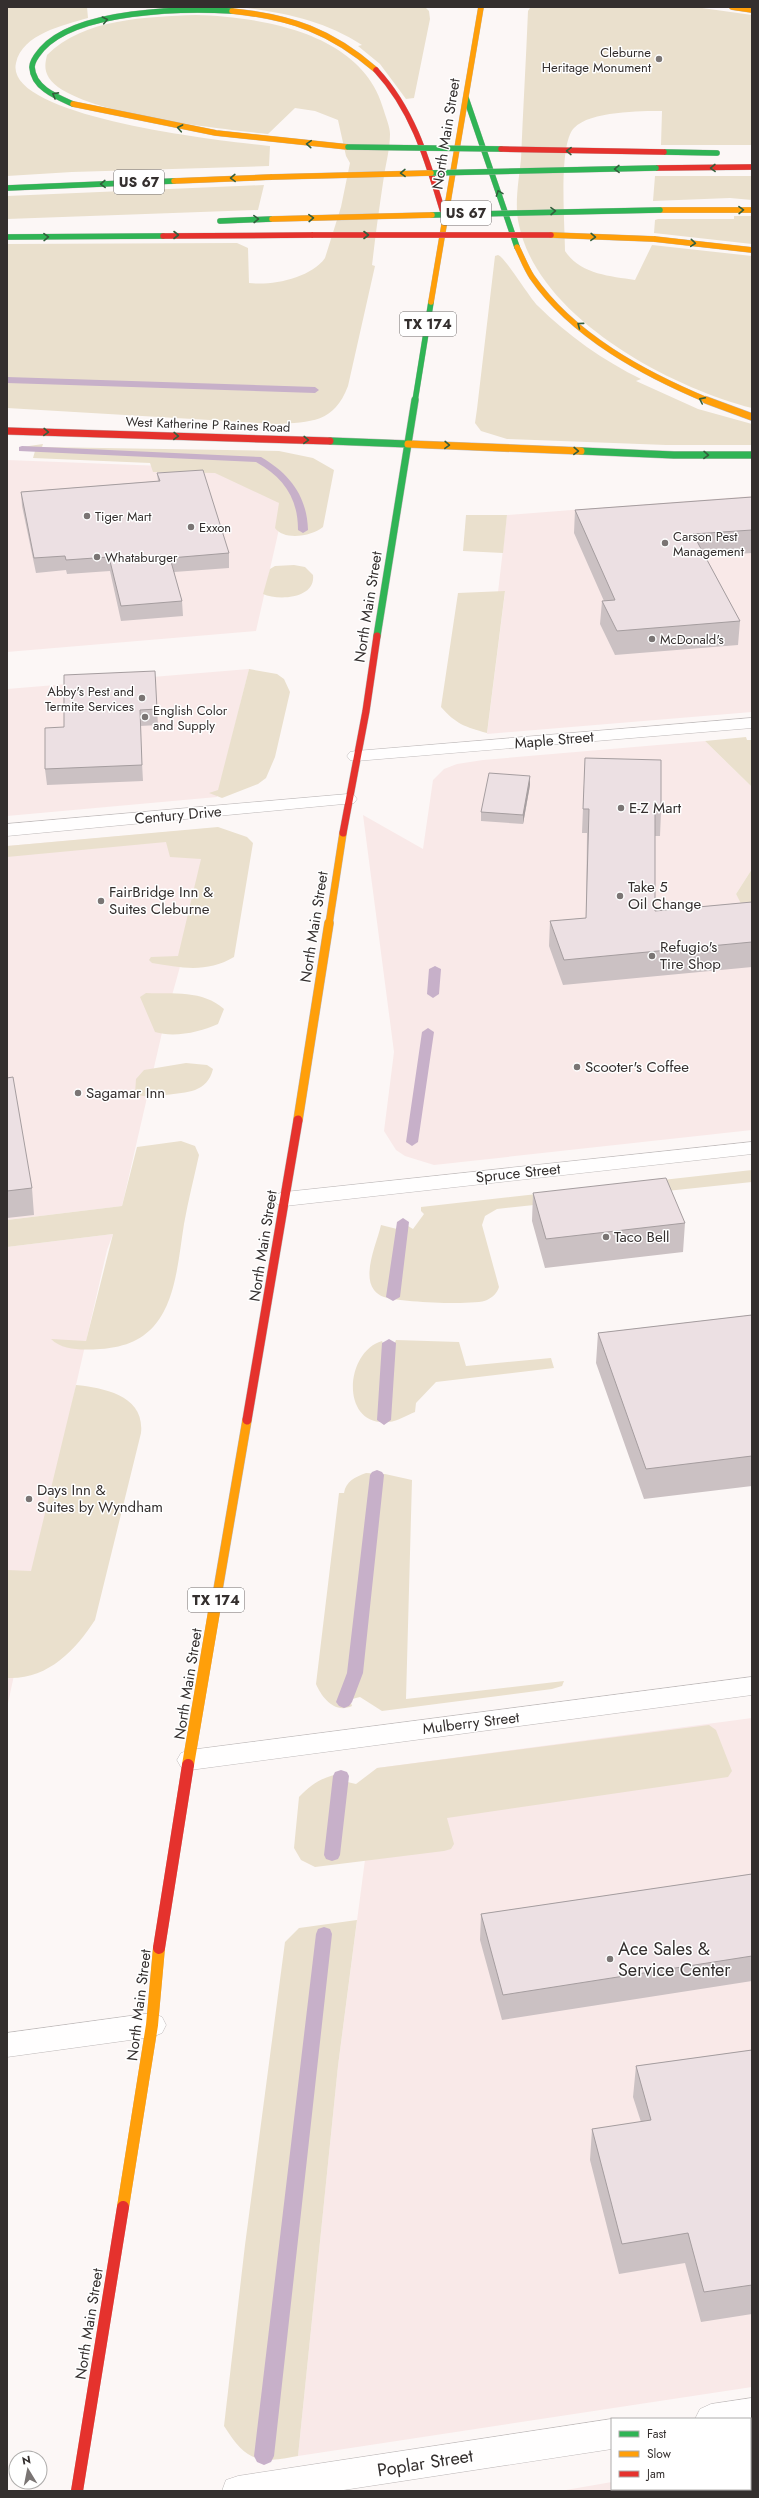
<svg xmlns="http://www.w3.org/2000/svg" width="759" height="2498" font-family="Jost,sans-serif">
  <rect width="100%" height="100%" fill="#fcf7f6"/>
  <!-- built -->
  <path fill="#f9e9e8" d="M7 460 215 468 252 480 284 507 256 631 7 652Z
    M752 496V712L487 734 505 592H498L507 515Z
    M249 669 217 797 7 816V689Z
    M705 741 752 787V869L736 894 752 919V1130L434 1165 405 1156 396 1150 384 1131 394 1052 363 815 423 849 433 780 444 769 457 764 483 760Z
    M212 828 183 956 164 1024 122 1206 7 1220V846Z
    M113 1234 107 1250 76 1385 7 1708V1247Z
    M752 1718V2387L298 2456 338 2066 377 1768Z
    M752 2459V2491H560L612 2482V2489H750V2460Z"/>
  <!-- green -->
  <path fill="#eae0cd" d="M7 7H87L88 18C64 25 22 34 16 63 3 118 231 142 270 146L269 166 72 172 7 176Z
    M237 7 426 8 429 11 430 19 414 98 406 99 380 64 358 46 362 45C323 20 282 12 237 7Z
    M695 7 752 15V145H661L662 111C641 111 590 111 574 128 558 144 565 226 565 251 580 274 609 276 635 280L652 245 752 256V408C669 387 538 317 519 225 514 205 519 179 521 159 523 110 526 60 528 11L530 8Z
    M196 15C263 17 364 33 384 111 386 118 390 127 390 134 390 148 386 163 384 176 380 203 376 230 373 257L372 265 375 266 348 386C334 423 311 422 276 424L7 408V244L237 243 248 248 249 283C272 286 311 278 325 258L341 207 350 163 346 156 338 120 315 111 295 108 268 134C223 129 73 114 49 78 44 70 45 64 47 55 84 18 147 17 196 15Z
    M655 176H752V200L730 198 653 201Z
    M264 185 258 210 7 219V196Z
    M734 216H752V244L654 233 655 220 658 219H734Z
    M498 255C505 257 529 297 538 306 567 335 604 361 641 379L636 381 698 409 752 424V445H666L507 439 481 431 475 423 477 409 495 256Z
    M43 444 42 447 279 451 313 458 334 470 323 527C313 536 284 541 275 528L279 503 215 473 153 472 150 463 33 458 35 451 22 447Z
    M466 515H507L503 553 463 551Z
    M294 565 305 567 313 575C316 599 278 601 263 594L270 569 275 566Z
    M505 591 487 733C465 727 456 724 441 707L458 593Z
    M249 669 277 674 284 679 290 692 275 757 266 778 258 784 222 798 209 793 218 790Z
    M746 737 747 740H752V787L705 741Z
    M218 827 247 837 253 843 234 957C207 973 182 968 152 963L149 960 151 957 178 956 201 859 170 857 166 842 7 857V846Z
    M752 869V919H749L736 894Z
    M146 993C173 994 203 990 224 1009L218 1024C201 1032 174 1038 155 1032L140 997Z
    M186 1063 207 1065 213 1069C207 1093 187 1092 166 1095 155 1096 145 1098 135 1094L136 1079 144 1070Z
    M181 1141 195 1146 199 1155C194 1178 188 1201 184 1224 175 1281 174 1345 100 1349 84 1350 63 1351 51 1339L86 1341 113 1234 7 1247V1220L122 1206 137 1147Z
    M752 1170V1182L497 1209 485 1216 482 1225 499 1287C497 1293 493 1297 487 1300 475 1306 397 1302 384 1297 381 1296 376 1293 374 1290 362 1274 377 1243 381 1225L397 1229 408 1226 413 1229 424 1214 421 1211V1207Z
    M396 1340 459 1342 466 1366 551 1358 554 1368 436 1382 416 1403 415 1412C407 1415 398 1421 389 1422 340 1428 344 1352 382 1341L385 1350H392Z
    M76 1385C105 1388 145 1396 141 1433L95 1620C75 1651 47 1680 7 1678V1570L31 1571Z
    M366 1473 385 1474 412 1480 406 1699 564 1681 562 1686 552 1689 382 1711 360 1697 344 1701V1704L351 1703 352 1706C335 1714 322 1698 316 1684L339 1493H344C346 1481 355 1477 366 1473Z
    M709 1725 716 1730 732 1771 728 1777 447 1818 454 1844 451 1849 444 1851 315 1867 301 1860 294 1848 299 1797C313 1782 325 1776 344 1773L343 1781 356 1784 377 1768Z
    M357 1920 338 2066 298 2456C258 2464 247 2462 224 2426L245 2245 285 1942 299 1928Z"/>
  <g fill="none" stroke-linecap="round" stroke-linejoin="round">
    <!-- stream -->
    <path fill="#c7b0c9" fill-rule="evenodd" d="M7 377 315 387 319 390 315 393 7 383Z
      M22 446 261 457C290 474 307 496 308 530L303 533 298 530C298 498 284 478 256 462L19 451V447Z
      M435 966 441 969 439 994 433 998 427 994 429 969Z
      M428 1028 434 1032 418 1142 412 1146 406 1142 422 1032Z
      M403 1218 409 1222 400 1297 393 1301 386 1297 397 1222Z
      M389 1339 396 1343 391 1420 384 1425 377 1420 382 1343Z
      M377 1470 382 1472 384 1475 363 1673 352 1702 349 1706 344 1708 339 1706 336 1702 347 1673 370 1475 372 1472Z
      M341 1770 347 1772 349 1776 340 1855 338 1859 332 1861 326 1859 324 1855 333 1776 335 1772Z
      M324 1927 330 1929 332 1934 274 2456 271 2462 264 2465 257 2462 254 2456 316 1934 318 1929Z"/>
    <!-- street casing -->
    <g stroke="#beb9b9" stroke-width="1">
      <path id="street" d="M752 718V728L356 761 350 760 347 756 350 752 356 751Z
        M348 794 354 795 357 799 354 803 7 836V824Z
        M752 1142V1154L285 1206 277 1204 274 1199 277 1194 285 1192Z
        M752 1677V1695L190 1770 181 1767 177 1760 181 1753 190 1750Z
        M152 2013 162 2017 166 2025 162 2033 152 2037 7 2057V2033Z
        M752 2398V2428H750V2419H695L700 2409 711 2404Z
        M612 2419V2449L337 2491H222L226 2480 238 2476Z"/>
    </g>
    <!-- fast-far1 casing -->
    <g stroke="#beb9b9" stroke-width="6">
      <path id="fast-far1" d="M466 98 517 247
        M73 104C57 97 33 88 32 67 32 60 38 54 42 49 77 10 183 8 232 11
        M664 152 717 153
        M7 188 174 181
        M220 221 272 219
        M7 237 163 236
        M415 401 431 302"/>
    </g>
    <!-- fast casing -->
    <g stroke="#beb9b9" stroke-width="8">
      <path id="fast" d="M330 441 408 444
        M581 451 674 455H752
        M377 636 415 400"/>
    </g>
    <!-- slow-far3 casing -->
    <g stroke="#beb9b9" stroke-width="6">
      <path id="slow-far3" d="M732 7 752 10
        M232 11C291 17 331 31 376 70
        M73 104 216 133 348 147
        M174 181 272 177
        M660 210H752
        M654 239 752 250
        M517 247C522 257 526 268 532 277 573 336 644 374 709 401
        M431 302 481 7"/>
    </g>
    <!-- slow-far2 casing -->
    <g stroke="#beb9b9" stroke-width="8">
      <path id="slow-far2" d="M706 400 752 417
        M408 444 581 451
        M329 924 343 833"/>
    </g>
    <!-- slow-far1 casing -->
    <g stroke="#beb9b9" stroke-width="10">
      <path id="slow-far1" d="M298 1120 329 923
        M215 1607 247 1420"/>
    </g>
    <!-- slow casing -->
    <g stroke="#beb9b9" stroke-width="12">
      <path id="slow" d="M188 1765 215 1606
        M123 2207 152 2025 159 1948"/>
    </g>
    <!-- jam-far3 casing -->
    <g stroke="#beb9b9" stroke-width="6">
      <path id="jam-far3" d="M376 70C416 113 429 167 446 222
        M656 168 752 167
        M163 236 313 235"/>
    </g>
    <!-- jam-far2 casing -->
    <g stroke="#beb9b9" stroke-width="8">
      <path id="jam-far2" d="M7 431 330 441
        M343 833 366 711 377 636"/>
    </g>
    <!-- jam-far1 casing -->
    <g stroke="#beb9b9" stroke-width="10">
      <path id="jam-far1" d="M247 1420 298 1120"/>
    </g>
    <!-- jam casing -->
    <g stroke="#beb9b9" stroke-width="12">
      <path id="jam" d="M159 1948 188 1765
        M77 2491 123 2207"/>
    </g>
    <!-- street -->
    <use href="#street" fill="#fffefe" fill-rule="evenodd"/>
    <!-- fast-far1 -->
    <use href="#fast-far1" stroke="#30b455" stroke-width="5.5"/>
    <!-- fast -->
    <use href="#fast" stroke="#30b455" stroke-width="7"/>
    <!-- slow-far3 -->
    <use href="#slow-far3" stroke="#ff9f0a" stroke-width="5.5"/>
    <!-- slow-far2 -->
    <use href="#slow-far2" stroke="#ff9f0a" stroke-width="7"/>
    <!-- slow-far1 -->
    <use href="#slow-far1" stroke="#ff9f0a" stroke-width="9"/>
    <!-- slow -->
    <use href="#slow" stroke="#ff9f0a" stroke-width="12"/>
    <!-- jam-far3 -->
    <use href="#jam-far3" stroke="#e5322d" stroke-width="5.5"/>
    <!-- jam-far2 -->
    <use href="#jam-far2" stroke="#e5322d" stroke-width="7"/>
    <!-- jam-far1 -->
    <use href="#jam-far1" stroke="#e5322d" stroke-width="9"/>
    <!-- jam -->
    <use href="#jam" stroke="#e5322d" stroke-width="12"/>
    <!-- fast-bridge casing -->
    <g stroke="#beb9b9" stroke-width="6" stroke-linecap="butt">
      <path id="fast-bridge" d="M348 147 501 149
        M431 173 656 168
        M432 215 660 210"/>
    </g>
    <!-- slow-bridge casing -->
    <g stroke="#beb9b9" stroke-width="6" stroke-linecap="butt">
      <path id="slow-bridge" d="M272 177 431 173
        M272 219 432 215
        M551 235 654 239"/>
    </g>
    <!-- jam-bridge casing -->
    <g stroke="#beb9b9" stroke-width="6" stroke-linecap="butt">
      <path id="jam-bridge" d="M501 149 664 152
        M313 235H551"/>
    </g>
    <!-- fast-bridge -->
    <use href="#fast-bridge" stroke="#30b455" stroke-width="5.5"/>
    <!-- slow-bridge -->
    <use href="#slow-bridge" stroke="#ff9f0a" stroke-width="5.5"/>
    <!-- jam-bridge -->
    <use href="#jam-bridge" stroke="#e5322d" stroke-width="5.5"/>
  </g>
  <!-- wall -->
  <path fill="#cbc1c3" d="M157 473 229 553V568L174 572 182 601 183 616 121 621 110 571 67 574 66 570 36 573 22 506 21 492 158 481Z
    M752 497V553L705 556 740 621 738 645 615 655 600 624 602 601H604L574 533 575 510Z
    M64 675 157 709 158 725 140 726 143 781 47 785 45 769 64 727Z
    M585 758 661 812 660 836H655V911L752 902V967L563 985 549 946 550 921 586 918 587 833H582Z
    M530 776V785L523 824 481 821V812Z
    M7 1078 32 1188 34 1215 7 1218Z
    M533 1193 685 1223 683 1252 545 1268 532 1221Z
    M752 1315V1486L644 1499 596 1363 598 1333Z
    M752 1874V1981L502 2020 480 1940 481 1914Z
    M752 2050V2314L701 2322 685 2263 619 2274 590 2160 592 2129 641 2122 633 2097 636 2066Z"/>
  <!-- shaded-wall -->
  <path fill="#a59d9f" d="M530 776V785L523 824V815Z"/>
  <!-- building -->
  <path fill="#ece0e3" stroke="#a59d9f" d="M203 470 229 553 170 558 182 601 121 606 109 557 66 560 65 556 34 558 21 492 160 481 157 473Z
    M752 497V530L693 534 740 621 617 631 602 601 615 600 575 510Z
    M155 671 157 709 140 710 142 765 45 769V728L64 727V675Z
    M585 758 661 760V812L655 811V911L752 902V942L564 960 550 921 586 918 589 809H583Z
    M489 773 530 776 523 815 481 812Z
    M13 1077 32 1188 7 1191V1078Z
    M666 1178 685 1223 546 1239 533 1193Z
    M752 1315V1456L646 1469 598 1333Z
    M752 1874V1956L503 1995 481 1914Z
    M752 2050V2285L704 2292 688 2233 622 2244 592 2129 651 2120 636 2066Z"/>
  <!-- one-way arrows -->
  <defs><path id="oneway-chevron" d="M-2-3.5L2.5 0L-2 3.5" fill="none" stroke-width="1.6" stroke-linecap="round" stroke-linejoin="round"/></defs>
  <g stroke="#335e3c">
    <use href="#oneway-chevron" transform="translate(105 20) rotate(-12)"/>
    <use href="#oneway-chevron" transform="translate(55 95) rotate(-151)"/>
    <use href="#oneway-chevron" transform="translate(180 128) rotate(-169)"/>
    <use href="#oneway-chevron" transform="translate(309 144) rotate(-176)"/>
    <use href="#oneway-chevron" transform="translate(569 151) rotate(-179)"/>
    <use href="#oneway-chevron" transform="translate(713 168) rotate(179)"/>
    <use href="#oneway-chevron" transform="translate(617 169) rotate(179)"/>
    <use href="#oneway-chevron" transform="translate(403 173) rotate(179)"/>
    <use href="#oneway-chevron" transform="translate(233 178) rotate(178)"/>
    <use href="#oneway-chevron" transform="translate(103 184) rotate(178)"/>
    <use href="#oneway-chevron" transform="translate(499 193) rotate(-110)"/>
    <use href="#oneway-chevron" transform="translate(741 210) rotate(-1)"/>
    <use href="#oneway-chevron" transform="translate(553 211) rotate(-1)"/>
    <use href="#oneway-chevron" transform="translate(311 218) rotate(-2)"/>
    <use href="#oneway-chevron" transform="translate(256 219) rotate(-2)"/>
    <use href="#oneway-chevron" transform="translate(176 235)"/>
    <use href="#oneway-chevron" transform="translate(366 235)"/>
    <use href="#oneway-chevron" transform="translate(46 237) rotate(-1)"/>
    <use href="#oneway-chevron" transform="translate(593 237) rotate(2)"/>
    <use href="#oneway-chevron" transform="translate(693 243) rotate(5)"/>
    <use href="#oneway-chevron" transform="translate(580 325) rotate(-143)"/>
    <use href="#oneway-chevron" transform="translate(702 400) rotate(-154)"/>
    <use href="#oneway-chevron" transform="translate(46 432) rotate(2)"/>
    <use href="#oneway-chevron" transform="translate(176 436) rotate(2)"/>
    <use href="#oneway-chevron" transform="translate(306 440) rotate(2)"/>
    <use href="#oneway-chevron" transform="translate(447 445) rotate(2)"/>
    <use href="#oneway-chevron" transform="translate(576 451) rotate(2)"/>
    <use href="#oneway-chevron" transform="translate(706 455) rotate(1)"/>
  </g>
  <!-- markers -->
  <g fill="#7a7574" stroke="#fff" stroke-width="1.5">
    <circle cx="659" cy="59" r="4"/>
    <circle cx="87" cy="516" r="4"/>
    <circle cx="191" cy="527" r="4"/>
    <circle cx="665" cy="543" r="4"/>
    <circle cx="97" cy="557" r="4"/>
    <circle cx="652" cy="639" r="4"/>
    <circle cx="142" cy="698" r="4"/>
    <circle cx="145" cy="717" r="4"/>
    <circle cx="621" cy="808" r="4"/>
    <circle cx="620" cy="896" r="4"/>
    <circle cx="101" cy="901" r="4"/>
    <circle cx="652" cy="956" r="4"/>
    <circle cx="577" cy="1067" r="4"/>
    <circle cx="78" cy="1093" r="4"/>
    <circle cx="606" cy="1237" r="4"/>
    <circle cx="29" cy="1499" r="4"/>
    <circle cx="610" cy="1959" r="4"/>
  </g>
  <g text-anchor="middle" stroke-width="3" stroke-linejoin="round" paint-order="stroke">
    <!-- far-poi labels -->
    <g font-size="13" fill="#342f2e" stroke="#fff" text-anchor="start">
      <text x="651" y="57" text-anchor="end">Cleburne<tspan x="651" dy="15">Heritage Monument</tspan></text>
      <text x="95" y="521">Tiger Mart</text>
      <text x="199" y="532">Exxon</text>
      <text x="673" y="541">Carson Pest<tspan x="673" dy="15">Management</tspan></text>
      <text x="105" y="562">Whataburger</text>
      <text x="660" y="644">McDonald's</text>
      <text x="134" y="696" text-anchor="end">Abby's Pest and<tspan x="134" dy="15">Termite Services</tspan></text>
      <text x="153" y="715">English Color<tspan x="153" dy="15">and Supply</tspan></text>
    </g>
    <!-- far-street labels -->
    <g font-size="13" fill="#342f2e" stroke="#fff">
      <text transform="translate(208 424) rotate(2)" y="5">West Katherine P Raines Road</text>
    </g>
    <!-- shield labels -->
    <g fill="#fff" stroke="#716d6d" stroke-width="1">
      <rect x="114" y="170" width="50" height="24" rx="3"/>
      <rect x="441" y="201" width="50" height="24" rx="3"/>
      <rect x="400" y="312" width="56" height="24" rx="3"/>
      <rect x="188" y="1588" width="56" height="24" rx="3"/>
    </g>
    <g font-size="14" font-weight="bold" fill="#342f2e">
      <text x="139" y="187">US 67</text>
      <text x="466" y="218">US 67</text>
      <text x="428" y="329">TX 174</text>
      <text x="216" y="1605">TX 174</text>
    </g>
    <!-- street labels -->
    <g font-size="15" fill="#342f2e" stroke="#fff">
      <text transform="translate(446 134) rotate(-81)" y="5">North Main Street</text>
      <text transform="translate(368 607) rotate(-81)" y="5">North Main Street</text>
      <text transform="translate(554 740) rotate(-5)" y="5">Maple Street</text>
      <text transform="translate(178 815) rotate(-5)" y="5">Century Drive</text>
      <text transform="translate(314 927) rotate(-81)" y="5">North Main Street</text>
      <text transform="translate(518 1173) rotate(-6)" y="5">Spruce Street</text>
      <text transform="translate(263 1246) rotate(-81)" y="5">North Main Street</text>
      <text transform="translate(188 1684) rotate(-81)" y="5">North Main Street</text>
      <text transform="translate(471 1723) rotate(-7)" y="5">Mulberry Street</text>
      <text transform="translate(139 2005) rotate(-83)" y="5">North Main Street</text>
      <text transform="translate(89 2324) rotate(-81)" y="5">North Main Street</text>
    </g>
    <!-- poi labels -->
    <g font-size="15" fill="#342f2e" stroke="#fff" text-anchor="start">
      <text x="629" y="813">E-Z Mart</text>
      <text x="628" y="892">Take 5<tspan x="628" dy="17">Oil Change</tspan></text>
      <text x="109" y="897">FairBridge Inn &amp;<tspan x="109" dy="17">Suites Cleburne</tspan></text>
      <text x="660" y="952">Refugio's<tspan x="660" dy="17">Tire Shop</tspan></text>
      <text x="585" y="1072">Scooter's Coffee</text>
      <text x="86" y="1098">Sagamar Inn</text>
      <text x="614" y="1242">Taco Bell</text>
      <text x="37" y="1495">Days Inn &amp;<tspan x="37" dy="17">Suites by Wyndham</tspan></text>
    </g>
    <!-- near-poi labels -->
    <g font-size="18" fill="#342f2e" stroke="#fff" text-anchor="start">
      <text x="618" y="1955">Ace Sales &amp;<tspan x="618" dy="21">Service Center</tspan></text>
    </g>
    <!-- near-street labels -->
    <g font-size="18" fill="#342f2e" stroke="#fff">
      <text transform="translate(425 2463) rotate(-9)" y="6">Poplar Street</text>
    </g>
  </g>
  <!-- border -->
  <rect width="759" height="2498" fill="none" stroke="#342f2e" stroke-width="16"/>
  <!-- legend -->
  <rect x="611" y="2418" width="140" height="72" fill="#ffffff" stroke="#aeacab"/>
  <rect x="619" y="2431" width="20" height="6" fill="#30b455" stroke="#aeacab"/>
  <text x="647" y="2438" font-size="12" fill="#342f2e">Fast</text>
  <rect x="619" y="2451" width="20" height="6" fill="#ff9f0a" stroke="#aeacab"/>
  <text x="647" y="2458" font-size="12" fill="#342f2e">Slow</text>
  <rect x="619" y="2471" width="20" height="6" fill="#e5322d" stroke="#aeacab"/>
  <text x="647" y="2478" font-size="12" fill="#342f2e">Jam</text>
  <!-- north arrow -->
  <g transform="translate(28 2470) rotate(350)"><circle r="19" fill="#ffffff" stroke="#aeacab"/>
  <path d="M0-3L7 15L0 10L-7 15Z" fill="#7a7574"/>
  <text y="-6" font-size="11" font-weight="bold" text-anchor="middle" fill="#342f2e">N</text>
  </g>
</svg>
